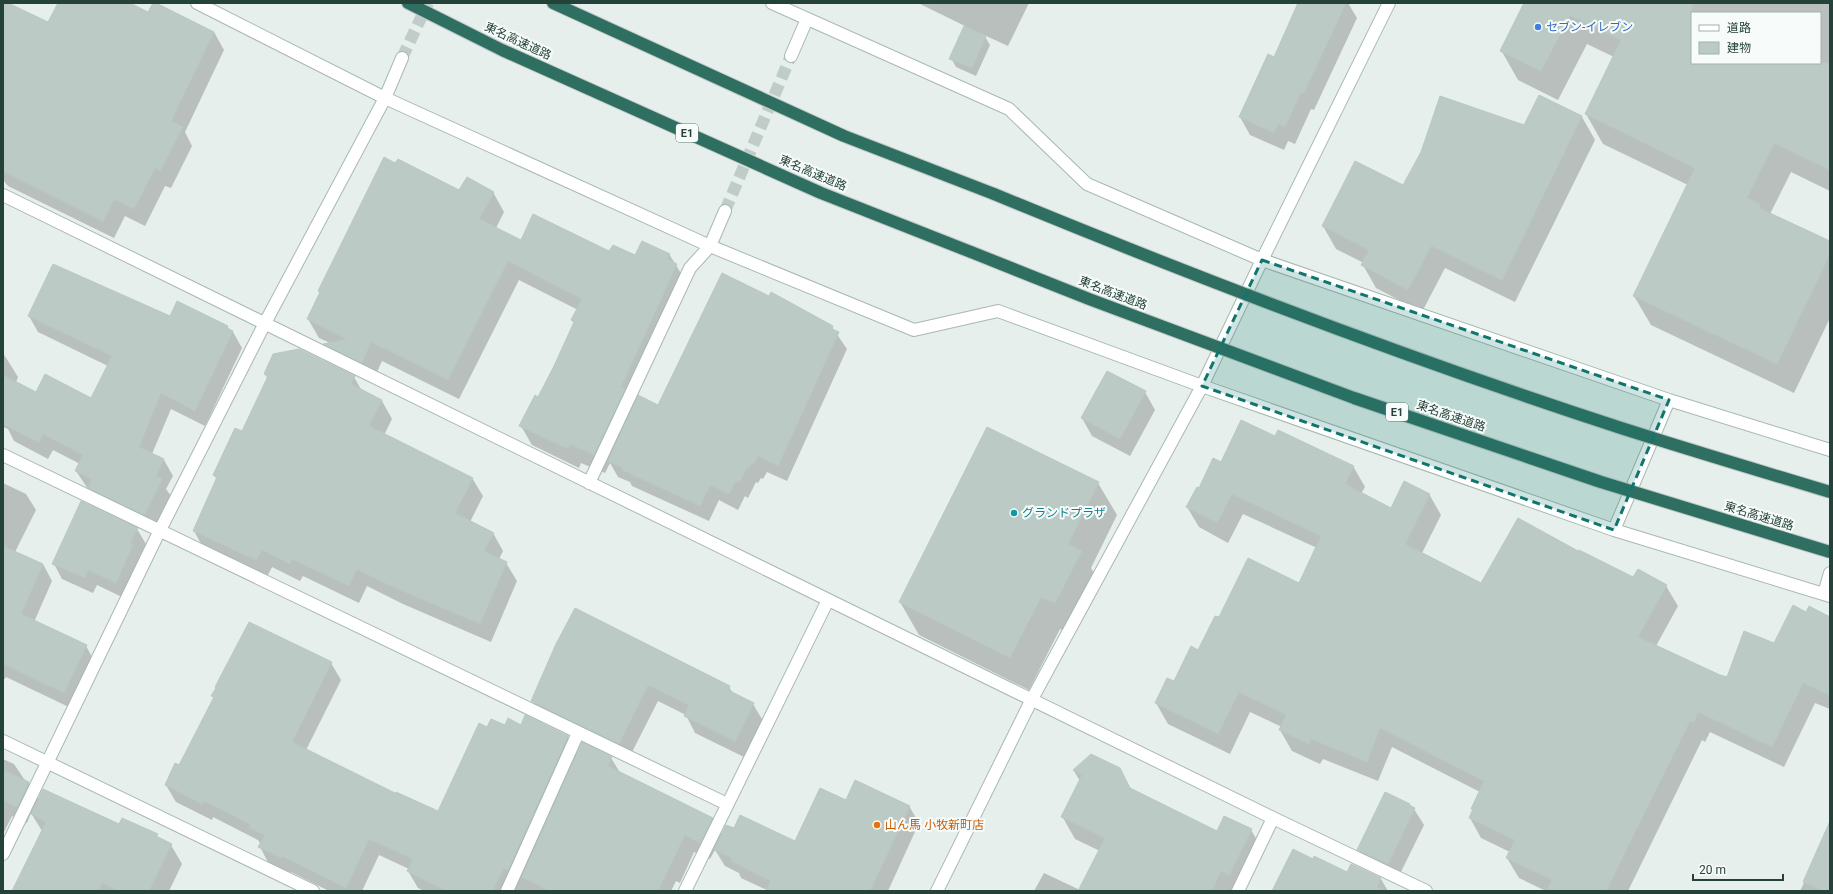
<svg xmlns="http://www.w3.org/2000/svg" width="1833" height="894" font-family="Roboto,'Noto Sans JP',sans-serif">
  <rect width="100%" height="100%" fill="#e6efeb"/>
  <!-- shadow -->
  <path fill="#0003" fill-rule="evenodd" d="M3 3 48 23 59 3H128L148 13 214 32 224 50 185 132 192 146 171 188 165 186 145 226 125 216 114 238 8 186 3 180Z
    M918 3H1029L1008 46 984 35 990 45 976 76 956 67 951 58 965 26Z
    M1300 3H1348L1357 18 1314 110 1311 109 1295 144 1288 141 1284 150 1250 135 1240 117 1274 58Z
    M1525 3H1830V191L1791 172 1770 214 1830 243V318L1794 393 1651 325 1634 296 1688 185 1603 144 1586 114 1614 57 1587 44 1558 100 1518 80 1501 50ZM1692 13H1820V63H1692Z
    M1539 97 1582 117 1595 140 1515 302 1445 268 1422 312 1376 288 1363 265 1364 263 1336 249 1323 226 1525 126Z
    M460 192H493L504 212 496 228 522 241 636 257 669 254 687 283 632 404 634 407 659 406 832 327 847 349 787 481 767 472 763 479 761 478 758 483 756 482 748 498 745 496 738 510 719 500 709 521 632 486 630 482 618 477 610 463 605 473 581 463 579 468 532 445 521 426 538 398 575 324 573 320 578 310 519 280 459 399 382 361 373 381 335 363 325 344 330 343 319 338 308 319 320 293 319 291Z
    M29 316 170 318 227 326 229 330 233 332 242 348 205 426 171 409 152 454 164 460 173 476 166 489 171 496 154 530 98 504 76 471 80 464 53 450 48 459 14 441 8 429 3 427V353L18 377 16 382 36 393 91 399 108 366 38 332Z
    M265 374 354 377 362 391 382 401 392 419 384 435 472 478 483 496 470 522 493 533 503 551 499 559 506 563 517 581 491 642 403 604 367 586 359 603 303 576 300 581 272 567 267 577 204 549 194 531 217 480 214 475 242 433 268 379Z
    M1145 392 1155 410 1130 456 1092 436 1082 418Z
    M1276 438 1353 466 1365 487 1361 494 1391 509 1429 494 1441 515 1422 553 1481 584 1579 553 1633 579 1666 586 1678 606 1656 646 1720 676 1728 678 1775 644 1806 613 1830 618V709L1815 703 1784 767 1710 732 1705 742 1702 740 1628 891H1546L1519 878 1507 858 1510 852 1481 838 1470 818 1480 792 1392 747 1378 781 1323 759 1320 764 1292 751 1280 730 1282 727 1250 712 1230 754 1168 724 1156 703 1199 651 1219 619 1300 584 1317 548 1243 514 1228 543 1199 527 1187 507 1199 489 1222 463Z
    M3 483 26 494 36 510 15 552 43 564 52 581 34 622 86 646 95 662 73 709 6 677 5 679 3 678Z
    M1098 483 1117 515 1091 568 1100 584 1074 635 1060 629 1029 690 919 635 900 602Z
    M137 529 146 544 139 557 141 560 124 598 97 585 93 593 62 579 54 564Z
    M557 645 729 687 734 695 753 704 763 721 744 757 695 733 686 715 658 701 628 760 542 718 533 701Z
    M331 663 341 680 306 750 395 795 438 813 488 729 521 726 526 716 568 737 578 754 611 758 621 774 712 819 722 836 734 830 795 842 847 801 909 806 919 823 888 891H769L741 878 739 873 725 866 715 850 710 859 694 852 680 883 676 881 671 891H424L418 888 408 871 409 869 379 855 362 891H329L291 872 290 875 269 864 260 847 261 845 258 840 213 817 212 820 176 802 166 785 180 766 214 699 213 696Z
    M1091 755 1131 790 1217 832 1251 830 1264 852 1245 891H1034L1044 873 1080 890 1100 851 1075 839 1062 816 1080 781 1074 771Z
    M3 759 14 764 26 782 29 783 39 800 119 826 157 835 159 839 171 845 182 864 169 891H12L42 831 31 813 27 823 12 816 3 834Z
    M1409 804 1414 809 1424 825 1397 880 1368 867 1359 850Z
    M1830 830V891H1800Z
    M1347 873 1381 879 1388 891H1273Z"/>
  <!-- building -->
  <path fill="#bbcac4" stroke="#b8c9c2" d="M3 3H8L48 22 58 3H130L148 12 153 3H156L214 32 171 121 183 127 160 171 155 168 134 209 114 199 103 221 3 171Z
    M1298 3H1346L1304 93 1301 92 1285 127 1278 124 1274 133 1239 117 1268 54 1274 57Z
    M1524 3H1692V63H1830V170L1774 143 1747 198 1760 204 1759 208 1830 241V254L1777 364 1633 296 1695 168 1585 114 1621 40 1570 15 1541 71 1500 51Z
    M964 26 986 36 972 68 949 59Z
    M1539 95 1582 116 1502 280 1431 246 1408 290 1361 265 1369 250 1322 226 1355 161 1403 185 1421 152 1440 96 1524 125Z
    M384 157 395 163 398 159 459 190 467 177 494 192 479 219 521 240 533 214 609 251 613 245 635 255 642 241 670 254 667 259 677 264 621 387 625 389 594 455 570 444 568 449 519 426 535 395 538 397 554 366 574 322 571 320 582 299 508 261 448 380 371 342 362 363 323 344 347 339 307 319 320 292 318 291Z
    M53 264 170 316 177 301 228 326 227 328 233 331 195 411 161 393 139 447 164 459 156 476 162 479 144 515 88 488 92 479 75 471 83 455 43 434 39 443 3 424V375L36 392 45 374 91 398 112 356 28 316Z
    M722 273 769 296 771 292 833 326 832 329 839 332 778 466 758 456 754 464 751 463 749 468 747 467 739 483 736 481 729 494 710 485 700 506 622 470 623 468 608 461 638 395 658 405Z
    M299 349 355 376 351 384 382 400 369 426 473 478 455 513 494 533 484 551 507 562 480 624 391 586 357 569 349 586 292 559 290 564 262 550 256 560 193 531 217 477 213 475 235 428 242 431 268 376 264 374 273 354Z
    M1107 371 1146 391 1120 439 1081 418Z
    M1241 420 1275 436 1278 430 1354 466 1345 484 1391 508 1404 481 1430 494 1405 544 1481 583 1518 518 1578 551 1579 550 1633 577 1638 569 1667 585 1638 637 1720 675 1727 677 1744 631 1774 643 1793 605 1806 612 1809 606 1830 617V695L1803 683 1772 747 1698 712 1694 722 1690 721 1606 891H1546L1552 880 1506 858 1515 840 1469 818 1473 809H1471L1484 781 1380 728 1367 762 1311 739 1309 744 1279 730 1286 715 1239 692 1218 734 1155 703 1167 678 1174 681 1191 646 1198 650 1215 616 1219 617 1248 558 1299 583 1321 536 1232 494 1217 523 1186 507 1197 487 1199 488 1213 458 1221 462Z
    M987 427 1099 482 1068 544 1082 551 1055 603 1041 597 1010 658 899 602Z
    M81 501 138 528 130 543 133 545 116 583 88 570 85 578 52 564Z
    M3 546 43 564 21 614 87 645 64 693 3 664Z
    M575 608 730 686 728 690 754 703 735 741 684 716 689 705 648 685 619 744 531 701 556 644Z
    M249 622 332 662 292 742 395 793 396 792 438 811 479 723 487 727 491 719 505 725 508 718 521 725 525 715 568 736 508 870 504 868 492 891H446L407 871 413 859 369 839 346 888 282 856 281 858 258 847 265 835 249 828 251 825 204 801 202 804 165 785 175 763 179 765 214 697 211 696 216 688 215 687Z
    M582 742 612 757 608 766 713 818 700 843 685 835 658 891H549L522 877Z
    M1091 754 1120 768 1130 788 1217 831 1224 816 1252 829 1229 875 1221 871 1212 891H1078L1105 838 1061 817 1082 775 1073 770Z
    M3 770 29 782 17 807 3 800Z
    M855 780 910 806 870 891H766L771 881 731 861 732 858 714 850 726 825 734 828 740 815 795 841 820 788 846 800Z
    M43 789 119 824 122 818 158 834 156 836 172 844 149 891H119L102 883 98 891H12L46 822 31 814Z
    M1385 792 1410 804 1409 805 1415 808 1388 864 1357 850Z
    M1830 821V891H1823L1803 882Z
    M1293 849 1313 859 1314 856 1347 872 1351 864 1381 878 1377 887 1385 891H1272Z"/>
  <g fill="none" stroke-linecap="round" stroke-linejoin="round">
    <!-- minor-tunnel -->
    <path stroke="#bfccc8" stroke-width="12" stroke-dasharray="12 6" stroke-linecap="butt" d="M402 58 428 3
      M725 211 791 56"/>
    <!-- minor casing -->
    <g stroke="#a8b8b2" stroke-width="14">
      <path id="minor" d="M197 3 385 98 710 246 914 330 998 311 1202 386 1614 530 1830 596
        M772 3 1009 109 1087 184 1262 260 1669 400 1830 450
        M791 56 807 19
        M3 195 1273 818 1426 891
        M3 455 727 804
        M589 483 690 268 710 246 725 211
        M1614 530 1669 400
        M1824 594 1830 573
        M3 741 313 891
        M3 854 159 532 265 323 385 98 402 58
        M507 891 578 733
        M685 891 828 600
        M1238 891 1273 818"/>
    </g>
    <!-- tertiary casing -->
    <g stroke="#a8b8b2" stroke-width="14">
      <path id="tertiary" d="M937 891 1032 699 1202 386 1262 260 1389 3"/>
    </g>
    <!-- motorway casing -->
    <g stroke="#c2cac8" stroke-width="14">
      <path id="motorway" d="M408 3 502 50 821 193 971 252
        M553 3 844 136 994 194"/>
    </g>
    <!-- minor -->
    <use href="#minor" stroke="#fff" stroke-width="12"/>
    <!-- tertiary -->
    <use href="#tertiary" stroke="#fff" stroke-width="12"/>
    <!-- motorway -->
    <use href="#motorway" stroke="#2f6f62" stroke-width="12"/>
    <!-- motorway-bridge casing -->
    <g stroke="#c2cac8" stroke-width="14" stroke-linecap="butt">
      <path id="motorway-bridge" d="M994 194C1200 279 1409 359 1621 428 1690 450 1760 471 1830 492
        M971 252 1089 299 1354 398 1601 482 1830 552"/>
    </g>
    <!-- motorway-bridge -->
    <use href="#motorway-bridge" stroke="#2f6f62" stroke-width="12"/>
  </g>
  <!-- marked area -->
  <path fill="#0f766e" fill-opacity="0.2" stroke="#0f766e" stroke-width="3" stroke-dasharray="8 5" stroke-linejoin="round" d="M1262 260 1669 400 1614 530 1202 386Z"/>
  <!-- markers -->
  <circle fill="#3f7fe0" stroke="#f7fbf9" stroke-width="1.5" cx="1538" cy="27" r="4"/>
  <circle fill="#0f9aa8" stroke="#f7fbf9" stroke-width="1.5" cx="1014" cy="513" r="4"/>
  <circle fill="#e8710a" stroke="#f7fbf9" stroke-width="1.5" cx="877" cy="825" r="4"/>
  <g text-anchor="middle" stroke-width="4" stroke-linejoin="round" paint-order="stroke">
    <!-- shield labels -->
    <g fill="#f7fbf9" stroke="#637a73" stroke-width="1">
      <rect x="676" y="124" width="22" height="18" rx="3"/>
      <rect x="1386" y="403" width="22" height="18" rx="3"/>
    </g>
    <g font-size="11" font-weight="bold" fill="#24423a">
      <text x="687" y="137">E1</text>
      <text x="1397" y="416">E1</text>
    </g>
    <!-- shop labels -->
    <g font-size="12" fill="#366cbe" stroke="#f7fbf9" text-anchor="start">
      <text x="1546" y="31">セブン-イレブン</text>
    </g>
    <!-- street labels -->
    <g font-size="12" fill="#24423a" stroke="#f7fbf9">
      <text transform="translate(518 41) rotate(25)" y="4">東名高速道路</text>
      <text transform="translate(813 173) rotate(23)" y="4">東名高速道路</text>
      <text transform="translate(1113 293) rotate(21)" y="4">東名高速道路</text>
      <text transform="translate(1451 416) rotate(19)" y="4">東名高速道路</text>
      <text transform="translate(1759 516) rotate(17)" y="4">東名高速道路</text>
    </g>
    <!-- culture labels -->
    <g font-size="12" fill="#0d838f" stroke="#f7fbf9" text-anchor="start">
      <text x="1022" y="517">グランドプラザ</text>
    </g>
    <!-- food labels -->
    <g font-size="12" fill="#c56008" stroke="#f7fbf9" text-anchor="start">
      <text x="885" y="829">山ん馬 小牧新町店</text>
    </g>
  </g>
  <!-- border -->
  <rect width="1833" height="894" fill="none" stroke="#24423a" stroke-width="8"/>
  <!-- legend -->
  <rect x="1691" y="12" width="130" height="52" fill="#f7fbf9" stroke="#a3b1ad"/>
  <rect x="1699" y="25" width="20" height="6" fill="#ffffff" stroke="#a3b1ad"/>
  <text x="1727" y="32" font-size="12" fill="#24423a">道路</text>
  <rect x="1699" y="42" width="20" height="12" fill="#bbcac4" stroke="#a3b1ad"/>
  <text x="1727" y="52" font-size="12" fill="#24423a">建物</text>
  <!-- scale -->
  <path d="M1693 874v6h90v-6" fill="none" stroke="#24423a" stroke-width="2"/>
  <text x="1699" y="874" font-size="12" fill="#24423a" stroke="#f7fbf9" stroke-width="3" paint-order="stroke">20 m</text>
</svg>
